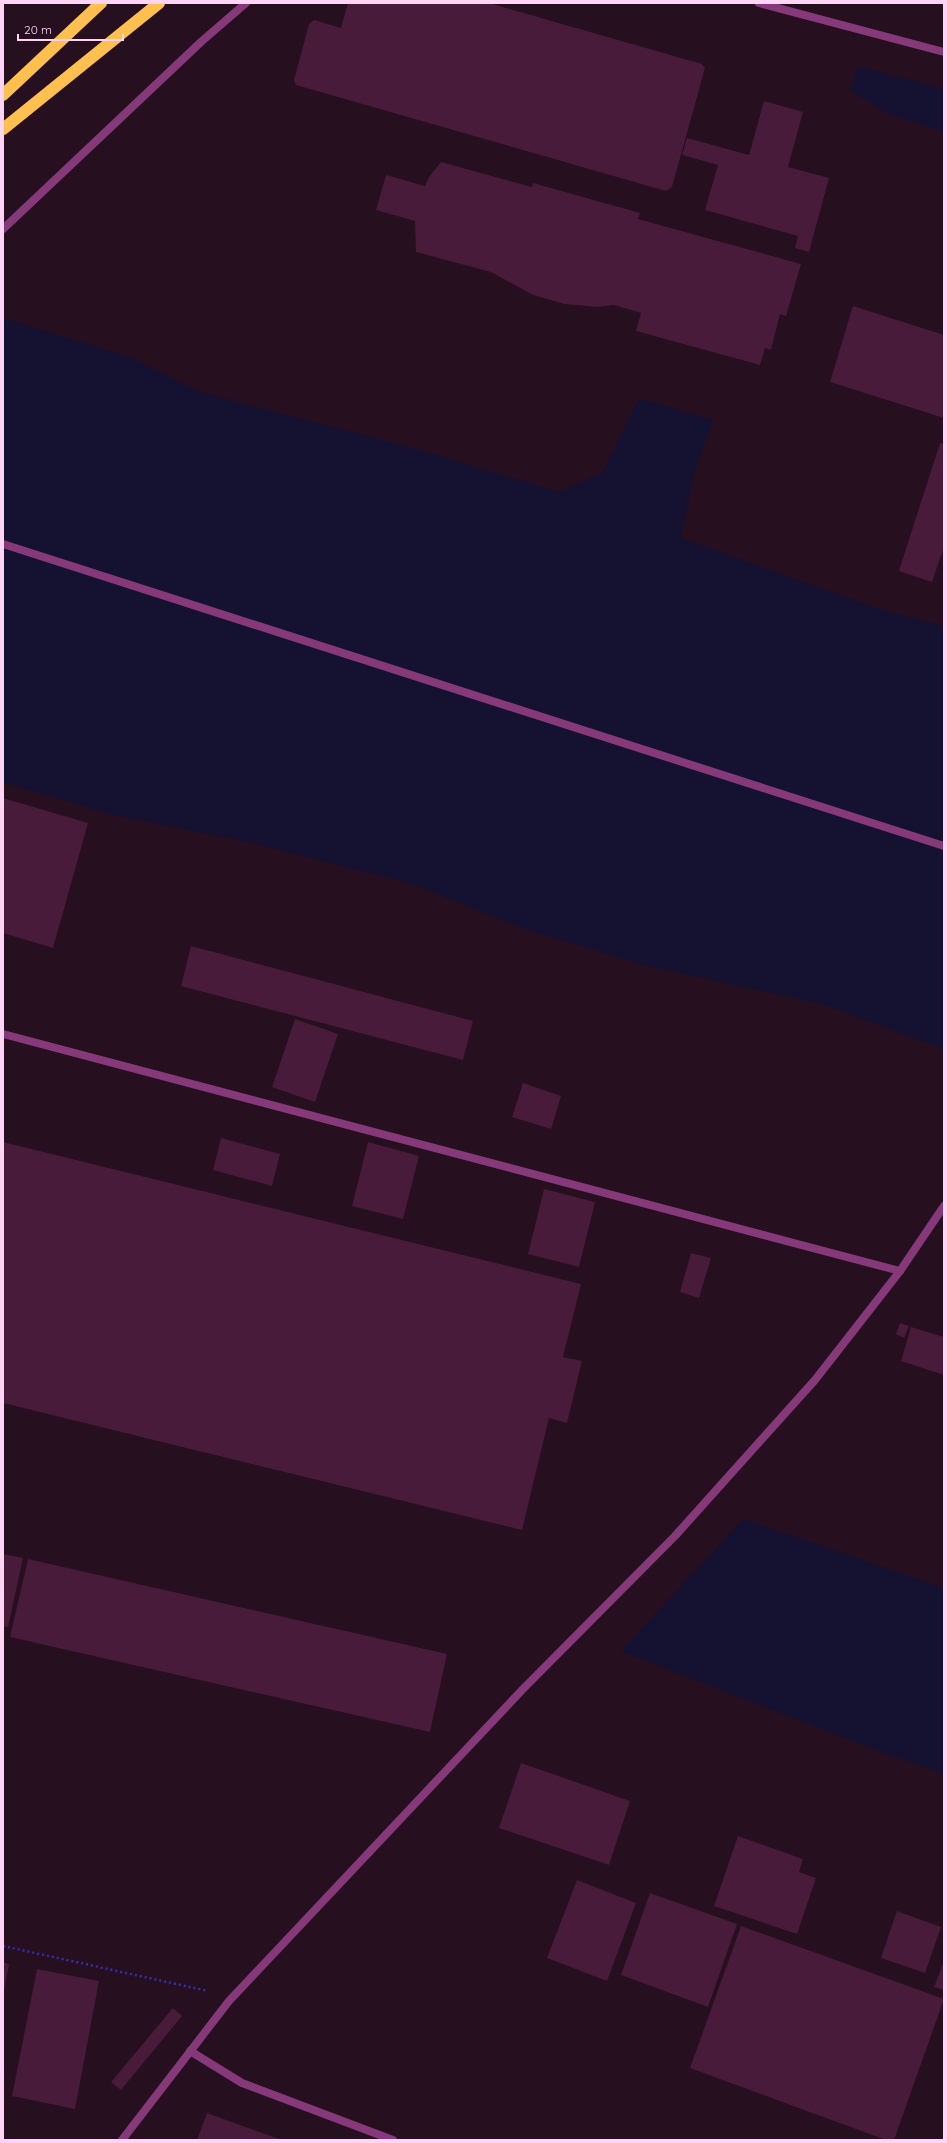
<svg xmlns="http://www.w3.org/2000/svg" width="947" height="2143" font-family="Quicksand,sans-serif">
  <rect width="100%" height="100%" fill="#260f1f"/>
  <!-- green -->
  <path fill="#141230" d="M858 66 944 89V132L891 115 850 90Z
    M3 318 130 357 200 392 427 452 559 492 603 472 639 398 713 420 694 473 681 538 885 611 944 626V1049L825 1005 644 965 522 928 415 885 248 842 110 814 3 782Z
    M743 1519 944 1588V1774L868 1747 621 1651Z"/>
  <!-- building -->
  <path fill="#471b39" d="M348 3H489L702 64 705 68 672 187 666 191 296 85 294 80 309 24 314 20 341 28Z
    M764 101 803 112 788 167 829 178 809 252 795 248 798 236 705 210 718 165 682 155 687 138 749 155Z
    M441 162 532 187 533 183 640 213 638 219 801 264 786 316 780 314 771 350 765 348 760 365 636 331 641 313 614 305 598 307 565 304 533 295 491 272 416 252 415 221 376 210 386 175 425 186 429 177Z
    M853 306 944 335V418L830 382Z
    M940 443 944 444V547L932 582 899 571Z
    M3 798 88 823 53 948 3 933Z
    M191 946 473 1021 463 1060 181 986Z
    M295 1019 338 1034 315 1102 272 1087Z
    M523 1083 561 1096 551 1129 512 1117Z
    M221 1138 280 1154 272 1186 213 1170Z
    M3 1142 581 1284 563 1357 582 1361 567 1423 549 1418 522 1530 3 1403Z
    M368 1142 419 1156 403 1219 352 1206Z
    M544 1189 595 1202 579 1267 528 1254Z
    M691 1253 711 1258 699 1298 680 1292Z
    M900 1323 909 1326 904 1338 896 1334Z
    M911 1327 944 1337V1375L901 1361Z
    M3 1554 23 1558 8 1627 3 1626Z
    M28 1559 447 1654 430 1732 10 1637Z
    M521 1763 630 1801 609 1865 499 1828Z
    M738 1836 803 1859 799 1872 816 1878 797 1934 714 1906Z
    M577 1880 636 1903 607 1981 547 1958Z
    M650 1893 737 1924 708 2007 621 1975Z
    M897 1911 941 1927 925 1973 881 1958Z
    M741 1926 944 1999 894 2140H886L690 2068Z
    M944 1961V1990L934 1987Z
    M3 1962 9 1964 4 1991H3Z
    M37 1969 99 1981 75 2109 12 2096Z
    M173 2008 182 2016 121 2090 111 2082Z
    M207 2113 282 2140H197Z"/>
  <g fill="none" stroke-linecap="round" stroke-linejoin="round">
    <!-- path -->
    <path stroke="#362eb9" stroke-width="2.5" stroke-dasharray="2 3" stroke-linecap="butt" d="M3 1946 208 1991"/>
    <!-- service -->
    <path stroke="#853979" stroke-width="8" d="M3 1034 900 1271"/>
    <!-- minor -->
    <path stroke="#853979" stroke-width="8" d="M759 3 944 52
      M3 229 202 41 246 3
      M3 544 944 846
      M190 2051 242 2083 393 2140"/>
    <!-- tertiary -->
    <path stroke="#853979" stroke-width="8" d="M122 2140 229 2001 523 1689 675 1536 815 1380 900 1271 944 1206"/>
    <!-- motorway -->
    <path stroke="#ffc04f" stroke-width="12" d="M3 95 101 3
      M3 129 159 3"/>
  </g>
  <!-- border -->
  <rect width="947" height="2143" fill="none" stroke="#ffd4f5" stroke-width="8"/>
  <!-- scale -->
  <path d="M18 34v6h105v-6" fill="none" stroke="#ffd4f5" stroke-width="2"/>
  <text x="24" y="34" font-size="12" fill="#ffd4f5" stroke="#260f1f" stroke-width="3" paint-order="stroke">20 m</text>
</svg>
